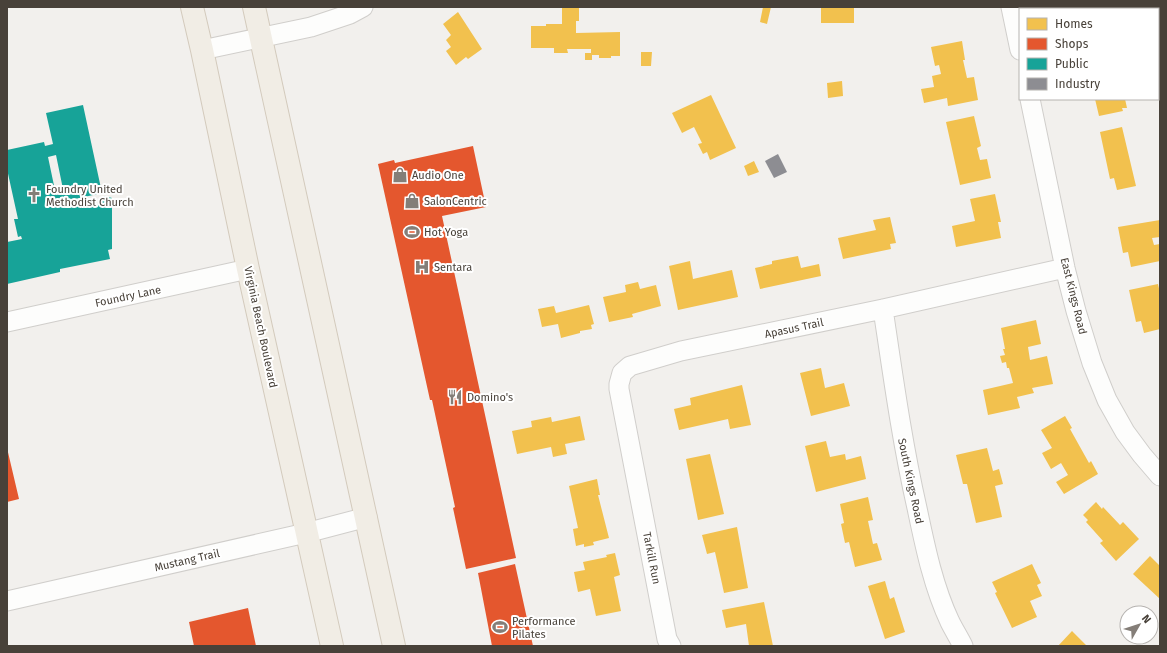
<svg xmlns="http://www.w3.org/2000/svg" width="1167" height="653" font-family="'Fira Sans',sans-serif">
  <rect width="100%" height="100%" fill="#f2f0ed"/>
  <!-- homes -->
  <path fill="#f2c14e" d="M562 7H579V21H576V33L620 32V56H611V58H599V55H592V60H585V53H591V49H567L568 53H554V48H531V26H546V24H562Z
    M763 7H771L767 24 760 22Z
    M821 7H854V23H821Z
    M1063 7H1110V9H1063Z
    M458 12 482 49 468 59 466 57 456 65 446 51 451 47 446 40 451 35 443 24Z
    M962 41 965 60H963L967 78 974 77 978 100 948 106 947 98 924 103 921 89 934 87 932 76 941 74 939 65 935 66 931 47Z
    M641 52H652L651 66H641Z
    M842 81 843 96 828 98 827 83Z
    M711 95 736 148 710 160 707 152 703 154 698 144 702 143 694 127 682 133 672 113Z
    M1095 99H1125L1127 108H1122L1123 111 1099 116Z
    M974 116 981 146 977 148 980 160 987 159 991 178 960 185 946 122Z
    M1122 127 1136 186 1117 190 1114 178 1110 179 1100 132Z
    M754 161 759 172 748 176 744 166Z
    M995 194 1001 222H998L1001 238 956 247 952 226 975 221 970 199Z
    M890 217 896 243 890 244 891 249 843 259 838 238 876 230 873 220Z
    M1160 220V237L1152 238 1154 245 1160 244V261L1131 267 1128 252 1123 253 1118 227Z
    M798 256 801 268 819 264 821 276 760 289 755 268 772 264V261Z
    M690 261 693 279 732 270 738 297 678 310 669 266Z
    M638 282 640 289 656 285 661 306 632 314 633 317 609 322 603 297 626 292 625 285Z
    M1158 284 1160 293V329L1144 333 1141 321 1136 322 1129 290Z
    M589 305 594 324 591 325 592 329 580 331V333L561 338 558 324 542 327 538 309 554 306 556 313Z
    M1036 320 1041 344 1028 347 1030 360 1047 356 1053 384 1032 388 1034 393 1017 397 1020 408 988 415 983 390 1013 383 1009 368H1007L1006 362 1002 363 1000 356 1005 355 1003 349H1005L1001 328Z
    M821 368 825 388 844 383 850 406 811 416 800 373Z
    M742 385 751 425 730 429 728 419 679 430 674 409 691 405 690 398Z
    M580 416 585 440 565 444 567 454 553 457 551 447 517 454 512 431 532 427 531 421 551 417 552 422Z
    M1065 416 1072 428 1070 429 1089 463 1091 461 1098 474 1064 494 1056 482 1068 475 1061 463 1051 469 1042 453 1052 448 1041 430Z
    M826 441 830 457 845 454 846 460 861 456 866 479 816 492 805 446Z
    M987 448 993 471 999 469 1003 484 995 486 1002 517 976 523 967 484H963L956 455Z
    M710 454 724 514 698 520 686 459Z
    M597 479 600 495H598L609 538 593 542 594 545 584 547V544L576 546 573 529 578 528 569 486Z
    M868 497 873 520 868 521 873 544 877 543 882 560 855 567 849 542 845 543 841 524 844 523 840 504Z
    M1096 502 1102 509 1103 507 1120 525 1123 522 1139 539 1116 561 1100 543 1103 541 1086 522 1088 520 1083 515Z
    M737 527 748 588 724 593 715 552 707 554 702 535Z
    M615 553 620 575 614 577 621 611 596 616 590 589 578 592 574 572 585 570 583 562 607 557 606 555Z
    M1150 556 1160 566V599L1133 574Z
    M1032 564 1041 583 1037 585 1042 596 1030 601 1037 617 1012 628 995 593 997 592 992 582Z
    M885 581 890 599 894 597 905 632 885 639 868 586Z
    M764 602 773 646H749L746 624 726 628 722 610Z
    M1072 631 1087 646H1058Z"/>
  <!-- shops -->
  <path fill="#e4572e" d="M473 146 486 207 442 216 516 558 466 569 453 508 455 507 432 400H430L378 164 394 160 395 163Z
    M7 448 19 499 7 502Z
    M515 564 533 646H492L478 573Z
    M248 608 256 646H194L189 622Z"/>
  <!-- public -->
  <path fill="#17a398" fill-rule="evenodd" d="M83 105 102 193 75 199 99 205 105 196 112 198V249L108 250 110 259 60 269V272L7 284V242L22 239 21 236 18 237 14 219H18L7 169V150L44 142 45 146 53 144 46 113ZM56 155 64 194 56 195 48 157Z"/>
  <!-- industry -->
  <path fill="#8d8d92" d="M778 154 787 172 774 178 765 161Z"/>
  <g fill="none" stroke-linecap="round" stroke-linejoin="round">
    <!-- minor casing -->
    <g stroke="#d0cecb" stroke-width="21">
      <path id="minor" d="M1011 7 1020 50
        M202 50 311 27 350 14 363 7
        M1030 99 1065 268 1076 311 1092 363 1107 400 1125 432 1142 455 1160 476
        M883 309C893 376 902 442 917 508 925 546 933 586 950 622 954 630 959 638 963 646
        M7 322 248 269
        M7 601 306 533 367 517
        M671 646 667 639 619 389V384L622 373 630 366 681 351 883 309 1065 268"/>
    </g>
    <!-- primary casing -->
    <g stroke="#d3cabc" stroke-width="24">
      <path id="primary" d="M192 7 202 50 248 269 332 646
        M254 7 394 646"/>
    </g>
    <!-- minor -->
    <use href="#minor" stroke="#fdfdfc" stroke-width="19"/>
    <!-- primary -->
    <use href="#primary" stroke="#f1ede5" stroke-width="22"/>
  </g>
  <!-- icons -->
  <defs>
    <g id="shop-bare" transform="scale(1.2)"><path d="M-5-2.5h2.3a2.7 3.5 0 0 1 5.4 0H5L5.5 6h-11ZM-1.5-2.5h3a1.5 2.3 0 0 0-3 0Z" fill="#847e78" stroke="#fff" stroke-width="2.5" paint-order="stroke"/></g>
    <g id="church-bare" transform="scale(1.2)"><path d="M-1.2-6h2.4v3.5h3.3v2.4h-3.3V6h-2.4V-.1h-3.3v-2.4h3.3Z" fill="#847e78" stroke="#fff" stroke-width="2.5" paint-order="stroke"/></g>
    <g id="stadium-bare" transform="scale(1.2)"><path d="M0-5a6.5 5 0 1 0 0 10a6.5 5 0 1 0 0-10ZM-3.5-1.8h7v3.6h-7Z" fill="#847e78" stroke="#fff" stroke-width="2.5" paint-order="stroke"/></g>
    <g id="hospital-bare" transform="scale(1.2)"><path d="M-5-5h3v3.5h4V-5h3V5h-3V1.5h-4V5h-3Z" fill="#847e78" stroke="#fff" stroke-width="2.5" paint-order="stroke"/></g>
    <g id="restaurant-bare" transform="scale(1.2)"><path d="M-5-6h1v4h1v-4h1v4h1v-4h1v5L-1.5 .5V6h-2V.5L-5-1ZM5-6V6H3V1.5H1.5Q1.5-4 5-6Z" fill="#847e78" stroke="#fff" stroke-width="2.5" paint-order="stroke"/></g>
  </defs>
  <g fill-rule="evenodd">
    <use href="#shop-bare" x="400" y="175"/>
    <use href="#church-bare" x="34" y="195"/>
    <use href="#shop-bare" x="412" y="201"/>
    <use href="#stadium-bare" x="412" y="232"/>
    <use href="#hospital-bare" x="422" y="267"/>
    <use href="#restaurant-bare" x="455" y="397"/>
    <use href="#stadium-bare" x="500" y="627"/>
  </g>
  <g text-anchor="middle" stroke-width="4" stroke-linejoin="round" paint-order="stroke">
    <!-- poi labels -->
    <g font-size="11" fill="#484139" stroke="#fff" text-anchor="start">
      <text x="412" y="179">Audio One</text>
      <text x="46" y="193">Foundry United<tspan x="46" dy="13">Methodist Church</tspan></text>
      <text x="424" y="205">SalonCentric</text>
      <text x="424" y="236">Hot Yoga</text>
      <text x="434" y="271">Sentara</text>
      <text x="467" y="401">Domino's</text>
      <text x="512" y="625">Performance<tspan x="512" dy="13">Pilates</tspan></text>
    </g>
    <!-- street labels -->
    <g font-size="11" fill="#484139" stroke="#fff">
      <text transform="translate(128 296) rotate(-12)" y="4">Foundry Lane</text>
      <text transform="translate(1074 296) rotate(76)" y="4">East Kings Road</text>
      <text transform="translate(261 327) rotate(78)" y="4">Virginia Beach Boulevard</text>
      <text transform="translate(794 328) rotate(-12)" y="4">Apasus Trail</text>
      <text transform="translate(911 481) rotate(78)" y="4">South Kings Road</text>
      <text transform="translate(652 558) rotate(79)" y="4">Tarkill Run</text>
      <text transform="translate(187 560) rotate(-13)" y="4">Mustang Trail</text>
    </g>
  </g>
  <!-- border -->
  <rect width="1167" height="653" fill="none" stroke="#484139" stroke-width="16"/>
  <!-- legend -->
  <rect x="1019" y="8" width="140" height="92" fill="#ffffff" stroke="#b6b3b0"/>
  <rect x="1027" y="18" width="20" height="12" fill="#f2c14e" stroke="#b6b3b0"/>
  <text x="1055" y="28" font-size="12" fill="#484139">Homes</text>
  <rect x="1027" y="38" width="20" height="12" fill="#e4572e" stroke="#b6b3b0"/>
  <text x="1055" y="48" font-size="12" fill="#484139">Shops</text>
  <rect x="1027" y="58" width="20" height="12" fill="#17a398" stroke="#b6b3b0"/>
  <text x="1055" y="68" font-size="12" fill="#484139">Public</text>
  <rect x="1027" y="78" width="20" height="12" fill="#8d8d92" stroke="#b6b3b0"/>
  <text x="1055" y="88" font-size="12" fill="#484139">Industry</text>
  <!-- north arrow -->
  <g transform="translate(1139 625) rotate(51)"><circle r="19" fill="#ffffff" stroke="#b6b3b0"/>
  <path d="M0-3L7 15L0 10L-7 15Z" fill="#847e78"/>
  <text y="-6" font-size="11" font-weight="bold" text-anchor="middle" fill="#484139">N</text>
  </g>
</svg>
